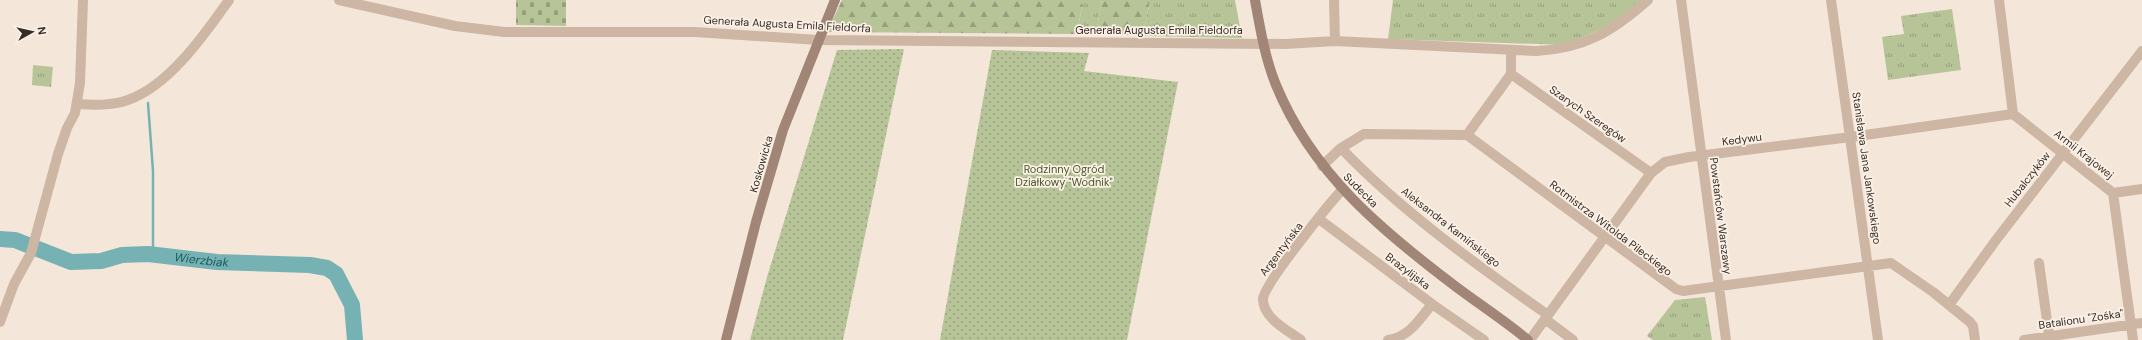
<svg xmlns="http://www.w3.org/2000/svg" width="2142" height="340" font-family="'DM Sans',sans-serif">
  <defs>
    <pattern id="grass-tufts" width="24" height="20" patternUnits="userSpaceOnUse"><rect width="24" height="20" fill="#b6c498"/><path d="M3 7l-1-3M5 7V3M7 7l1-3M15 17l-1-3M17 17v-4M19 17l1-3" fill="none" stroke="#959f7c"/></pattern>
    <pattern id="forest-firs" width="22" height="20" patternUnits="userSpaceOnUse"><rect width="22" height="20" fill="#b6c498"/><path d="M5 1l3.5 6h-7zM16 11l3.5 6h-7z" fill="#959f7c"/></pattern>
    <pattern id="cemetery-stones" width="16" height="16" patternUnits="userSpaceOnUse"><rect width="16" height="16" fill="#b6c498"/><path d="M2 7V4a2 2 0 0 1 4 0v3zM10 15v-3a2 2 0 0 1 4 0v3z" fill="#959f7c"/></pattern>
    <pattern id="garden-dots" width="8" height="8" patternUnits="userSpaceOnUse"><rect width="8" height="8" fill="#b6c498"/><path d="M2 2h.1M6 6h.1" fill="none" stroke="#959f7c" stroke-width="1.8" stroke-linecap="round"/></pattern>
  </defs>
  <rect width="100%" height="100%" fill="#f4e7d9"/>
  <!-- grass -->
  <path fill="url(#grass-tufts)" d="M1083 0H1102L1096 33 1077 34Z
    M1150 0H1235L1242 38 1143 36Z
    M1393 0H1642L1614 23 1566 45 1388 39Z
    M1952 9 1961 70 1888 80 1882 37 1904 34 1901 16Z
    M33 65 53 67 51 87 32 85Z
    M1705 297 1712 340H1653L1647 336 1675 300Z"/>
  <!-- forest -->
  <path fill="url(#forest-firs)" d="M842 0H1083L1077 34 827 32Z
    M1102 0H1150L1143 36 1096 33Z"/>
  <!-- cemetery -->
  <path fill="url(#cemetery-stones)" d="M516 0H566V26L516 25Z"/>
  <!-- garden -->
  <path fill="url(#garden-dots)" d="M904 49 843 340H750L767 277 837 50Z
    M992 50 1089 53 1084 71 1178 82 1127 340H940Z"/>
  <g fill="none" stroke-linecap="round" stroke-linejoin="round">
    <!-- stream -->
    <path stroke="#76b2b3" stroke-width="2.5" d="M148 103 153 171V255"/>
    <!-- river -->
    <path stroke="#76b2b3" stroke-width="16" id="s1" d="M0 239 15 240 71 262 101 261 122 255 148 254 217 262 310 265 327 268 336 274 352 305 355 340"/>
    <!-- street -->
    <path stroke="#cdb6a4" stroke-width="10" d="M339 0 455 26 504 32H695L818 40 1285 44 1335 41 1536 51C1584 49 1613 31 1648 0
      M1334 0 1335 41
      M1681 0 1726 340
      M1831 0 1878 340
      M1999 0 2013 114 2113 193 2133 340
      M1511 74V50
      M77 104C94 105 111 106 128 100 169 86 205 34 229 0
      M1467 135 1511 74 1651 173
      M1341 148C1400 210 1478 266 1548 315L1530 340
      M1322 166 1341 148 1364 134 1467 135 1676 289 1683 291 1891 263 1933 292 1970 322 1973 326 1975 340
      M2113 193 2142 189
      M1319 219 1432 304 1484 340
      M2039 263 2049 335
      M1949 305 1996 240 2142 51
      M1548 315 1651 173 1665 162 1689 157 1851 137 2013 114
      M1545 319 1573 340
      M0 322 14 284 31 253 58 154 67 128 75 113 80 83 83 0
      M1301 340C1287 330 1263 318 1263 299 1264 284 1329 204 1342 190
      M1388 340C1409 337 1419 320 1432 304
      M2024 340 2142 323"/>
    <!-- secondary -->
    <path stroke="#a18576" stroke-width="10" d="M1255 0C1260 28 1265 58 1276 85 1312 173 1381 230 1455 286 1479 304 1505 321 1528 340
      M726 340 756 222 783 130 835 0"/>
  </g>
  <g text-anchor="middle" stroke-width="3.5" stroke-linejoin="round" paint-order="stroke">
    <!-- street labels -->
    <g font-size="11" fill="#382c27" stroke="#fbf1e6">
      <text transform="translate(787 24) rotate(3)" y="4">Generała Augusta Emila Fieldorfa</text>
      <text x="1159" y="34">Generała Augusta Emila Fieldorfa</text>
      <text transform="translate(1588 114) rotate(35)" y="4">Szarych Szeregów</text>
      <text transform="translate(1742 139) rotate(-7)" y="4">Kedywu</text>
      <text transform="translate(2084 154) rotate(38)" y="4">Armii Krajowej</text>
      <text transform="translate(761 164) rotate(-74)" y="4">Koskowicka</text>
      <text transform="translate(1867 168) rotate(82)" y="4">Stanisława Jana Jankowskiego</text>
      <text transform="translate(2027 179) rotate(-52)" y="4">Hubalczyków</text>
      <text transform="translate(1361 190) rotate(45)" y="4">Sudecka</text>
      <text transform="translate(1721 216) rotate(83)" y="4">Powstańców Warszawy</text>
      <text transform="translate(1451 227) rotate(38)" y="4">Aleksandra Kamińskiego</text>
      <text transform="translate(1611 228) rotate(37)" y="4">Rotmistrza Witolda Pileckiego</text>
      <text transform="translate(1281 249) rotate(-53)" y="4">Argentyńska</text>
      <text transform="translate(1408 271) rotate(37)" y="4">Brazylijska</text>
      <text transform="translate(2081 319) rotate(-8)" y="4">Batalionu "Zośka"</text>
    </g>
    <!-- park labels -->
    <g font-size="11" fill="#475828" stroke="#fbf1e6">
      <text x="1064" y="173">Rodzinny Ogród<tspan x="1064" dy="13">Działkowy "Wodnik"</tspan></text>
    </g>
    <!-- water labels -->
    <g font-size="12" font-style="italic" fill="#18595d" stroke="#fbf1e6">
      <text dy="4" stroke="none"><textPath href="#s1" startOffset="207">Wierzbiak</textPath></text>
    </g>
  </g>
  <!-- north arrow -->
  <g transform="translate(32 32) rotate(82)" stroke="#fbf1e6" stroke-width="3" paint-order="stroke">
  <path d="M0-3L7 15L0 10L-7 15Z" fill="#382c27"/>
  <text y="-6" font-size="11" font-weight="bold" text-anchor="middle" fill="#382c27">N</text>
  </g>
</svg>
